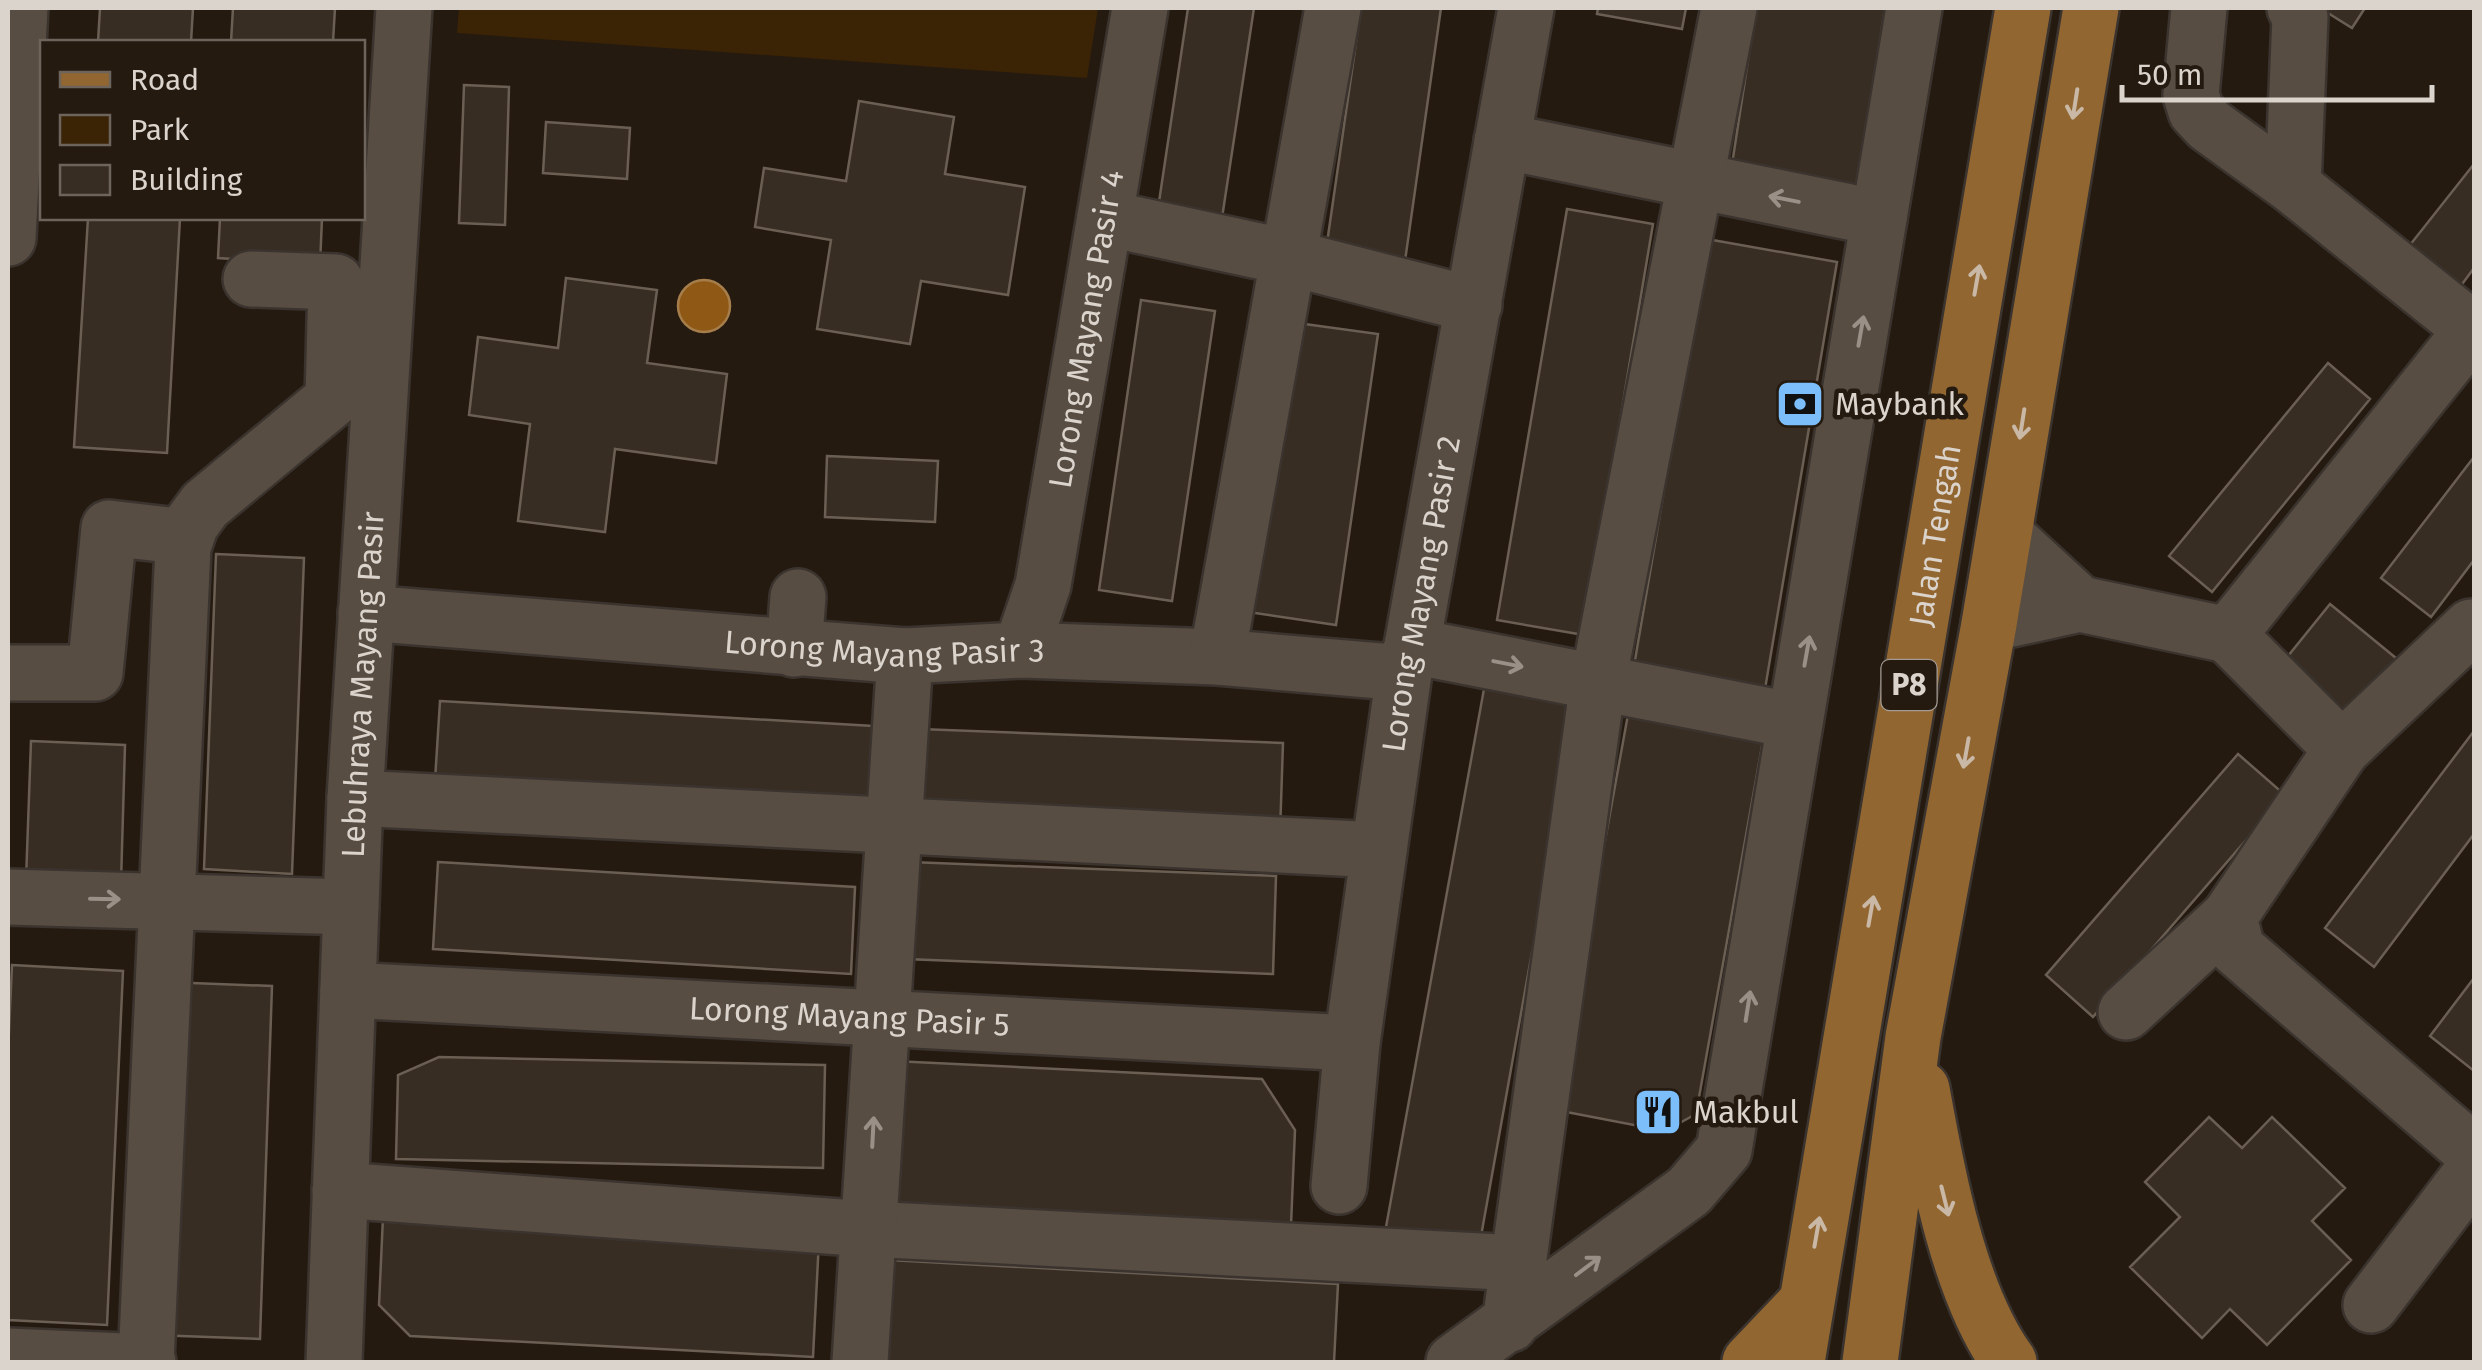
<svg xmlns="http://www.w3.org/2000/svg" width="2482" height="1370" font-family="'Fira Sans',sans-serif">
  <rect width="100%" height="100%" fill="#241a10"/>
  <!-- green -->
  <path fill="#3b2306" d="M459 8H1098L1087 78 457 33Z"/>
  <!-- water -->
  <path fill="#8f5915" stroke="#a67e4c" stroke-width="2.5" d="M678 306a26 26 0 1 1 52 0a26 26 0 1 1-52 0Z"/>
  <!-- building -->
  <path fill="#372d22" stroke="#6b5f54" stroke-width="2.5" d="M100 8H193L191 42H98Z
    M233 8H335L333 42H231Z
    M1188 8H1254L1220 231 1156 222Z
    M1361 8H1441L1405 261 1326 250Z
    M1598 8H1686L1682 29 1597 14Z
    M1756 8H1885L1857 190 1731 171Z
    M2320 8H2365L2352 28Z
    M464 85 509 87 505 225 459 223Z
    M859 101 954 117 945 174 1025 187 1008 295 921 281 910 344 817 329 831 240 755 227 764 168 846 181Z
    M546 122 630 128 627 179 543 173Z
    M2474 164V268L2457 291 2406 250Z
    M1567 209 1653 224 1584 635 1497 620Z
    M88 218H180L167 453 74 447Z
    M220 218H322L320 265 218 258Z
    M1707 239 1837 262 1765 689 1634 666Z
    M566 278 657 290 647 363 727 374 716 463 615 449 605 532 518 521 530 424 469 415 478 337 558 348Z
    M1141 300 1215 311 1172 601 1099 590Z
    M1290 322 1378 334 1336 625 1248 612Z
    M2328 363 2370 399 2212 592 2169 556Z
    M827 456 938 461 935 522 825 517Z
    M2474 457V560L2431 617 2381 578Z
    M216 554 304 558 292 874 204 869Z
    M2330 604 2402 663 2349 730 2276 671Z
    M1486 678 1578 696 1478 1253 1382 1249Z
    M440 701 873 726 868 822 434 796Z
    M1629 709 1764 735 1696 1114 1665 1131 1556 1110Z
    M920 729 1283 743 1280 833 918 820Z
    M2474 731V834L2374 967 2325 928Z
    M31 741 125 745 121 883 26 880Z
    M2238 754 2285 795 2093 1017 2046 975Z
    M438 862 855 887 851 974 433 949Z
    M910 862 1276 876 1273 974 906 959Z
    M12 965 123 971 107 1325 8 1320V1053Z
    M2474 978V1071L2430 1036Z
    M166 982 272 986 260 1339 154 1335Z
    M439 1057 825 1065 823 1168 396 1159 398 1075Z
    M893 1061 1262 1079 1295 1130 1291 1225 886 1206Z
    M2209 1117 2242 1148 2272 1117 2345 1188 2312 1221 2351 1260 2267 1345 2230 1309 2202 1338 2130 1267 2180 1217 2145 1182Z
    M383 1217 819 1240 813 1357 410 1336 379 1305Z
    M889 1260 1338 1284 1334 1362H884Z"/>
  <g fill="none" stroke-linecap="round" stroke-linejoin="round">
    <!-- minor casing -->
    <g stroke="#3a332e" stroke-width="60">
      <g id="minor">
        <path d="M2199 8 2191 95 2196 111 2209 125 2293 186 2473 330"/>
        <path d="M1502 141 1879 218"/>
        <path d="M2293 186 2300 17 2295 8"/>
        <path d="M1105 218 1291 258 1474 305"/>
        <path d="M8 238 20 8"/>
        <path d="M2004 534 2080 604"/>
        <path id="s1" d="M366 613 905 656 1021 650 1217 657 1404 673"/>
        <path d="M1989 624 2080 604 2228 635 2474 328"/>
        <path d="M2228 635 2342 749 2229 917 2237 949 2474 1153"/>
        <path d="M1412 646 1795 721"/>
        <path d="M794 649 798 597"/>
        <path id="s2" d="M1021 650 1043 585 1140 8"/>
        <path d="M1217 657 1333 8"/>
        <path d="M8 673H95L109 528 186 537"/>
        <path d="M2342 749 2471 627"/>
        <path d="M355 798 1379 850"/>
        <path d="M8 897 351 907"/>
        <path id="s3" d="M348 990 1352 1043"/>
        <path d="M2126 1012 2229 917"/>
        <path id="s4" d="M1339 1186 1352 1043 1404 673 1412 646 1526 8"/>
        <path d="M340 1190 868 1229 1519 1263"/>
        <path d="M2371 1305 2474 1170"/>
        <path d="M1510 1324 1598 682 1729 8"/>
        <path d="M8 1356 148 1362"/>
        <path d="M146 1362 183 547 191 524 205 505 333 399 336 282 251 279"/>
        <path id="s5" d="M334 1362 355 798 404 8"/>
        <path d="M860 1362 905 656"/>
        <path d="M1454 1362 1689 1191 1724 1150 1914 8"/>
      </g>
    </g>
    <!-- major casing -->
    <g stroke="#3a332e" stroke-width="60">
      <g id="major">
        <path d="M1922 1089C1937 1173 1959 1293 2009 1362"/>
        <path d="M1750 1362 1805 1304"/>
        <path id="s6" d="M1797 1362 2023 8"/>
        <path d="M1870 1362 1913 1037 1989 624 2091 8"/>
      </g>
    </g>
    <!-- minor -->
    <use href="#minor" stroke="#584d42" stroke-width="55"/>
    <!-- major -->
    <use href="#major" stroke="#926631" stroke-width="55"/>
  </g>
  <!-- one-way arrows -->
  <defs><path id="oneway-shaft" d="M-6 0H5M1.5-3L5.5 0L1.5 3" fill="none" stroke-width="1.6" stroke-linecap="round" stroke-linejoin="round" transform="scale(2.5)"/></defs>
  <g stroke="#c9b8a6">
    <use href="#oneway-shaft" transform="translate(2075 104) rotate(99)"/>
    <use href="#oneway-shaft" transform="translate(1977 280) rotate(-80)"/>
    <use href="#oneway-shaft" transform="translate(2022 424) rotate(99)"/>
    <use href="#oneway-shaft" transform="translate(1966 753) rotate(100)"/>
    <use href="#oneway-shaft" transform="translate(1871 911) rotate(-80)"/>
    <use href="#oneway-shaft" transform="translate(1945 1201) rotate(76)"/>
    <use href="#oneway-shaft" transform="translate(1817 1232) rotate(-80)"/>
  </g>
  <g stroke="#9a9088">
    <use href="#oneway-shaft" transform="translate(1784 199) rotate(-169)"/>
    <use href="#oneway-shaft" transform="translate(1861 331) rotate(-80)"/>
    <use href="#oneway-shaft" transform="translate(1807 651) rotate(-80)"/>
    <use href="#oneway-shaft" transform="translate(1508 664) rotate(11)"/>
    <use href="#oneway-shaft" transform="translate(105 899) rotate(1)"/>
    <use href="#oneway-shaft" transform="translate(1748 1006) rotate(-81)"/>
    <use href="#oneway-shaft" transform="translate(873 1132) rotate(-87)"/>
    <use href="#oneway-shaft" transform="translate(1588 1266) rotate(-37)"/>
  </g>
  <!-- icons -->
  <defs>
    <g id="bank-square" transform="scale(2.5)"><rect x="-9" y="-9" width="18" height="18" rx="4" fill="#7bbef9" stroke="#241a10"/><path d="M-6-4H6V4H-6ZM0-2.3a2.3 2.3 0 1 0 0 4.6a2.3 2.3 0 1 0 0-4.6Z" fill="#111"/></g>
    <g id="restaurant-square" transform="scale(2.5)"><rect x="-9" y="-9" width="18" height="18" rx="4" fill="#7bbef9" stroke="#241a10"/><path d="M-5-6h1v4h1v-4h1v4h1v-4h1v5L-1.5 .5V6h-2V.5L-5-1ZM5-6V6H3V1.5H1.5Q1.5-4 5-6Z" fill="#111"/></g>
  </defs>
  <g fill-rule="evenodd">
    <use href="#bank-square" x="1800" y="404"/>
    <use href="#restaurant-square" x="1658" y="1112"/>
  </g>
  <g text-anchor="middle" stroke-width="9" stroke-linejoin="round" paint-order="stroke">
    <!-- shield labels -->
    <rect fill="#241a10" stroke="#a49c94" stroke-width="2.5" x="1881.5" y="660" width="55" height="50" rx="8"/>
    <g font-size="30" font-weight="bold" fill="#dbd4cd">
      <text x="1909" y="695">P8</text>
    </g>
    <!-- street labels -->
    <g font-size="32" fill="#dbd4cd" stroke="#241a10">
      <text dy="11" stroke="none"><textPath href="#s2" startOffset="328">Lorong Mayang Pasir 4</textPath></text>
      <text dy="11" stroke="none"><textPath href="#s6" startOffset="838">Jalan Tengah</textPath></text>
      <text dy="11" stroke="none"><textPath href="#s4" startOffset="598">Lorong Mayang Pasir 2</textPath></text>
      <text dy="11" stroke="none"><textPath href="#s1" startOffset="520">Lorong Mayang Pasir 3</textPath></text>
      <text dy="11" stroke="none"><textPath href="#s5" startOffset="678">Lebuhraya Mayang Pasir</textPath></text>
      <text dy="11" stroke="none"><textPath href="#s3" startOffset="502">Lorong Mayang Pasir 5</textPath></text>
    </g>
    <!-- poi labels -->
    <g font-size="32" fill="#dbd4cd" stroke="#241a10" text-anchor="start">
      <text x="1835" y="415">Maybank</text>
      <text x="1693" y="1123">Makbul</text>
    </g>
  </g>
  <!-- border -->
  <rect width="2482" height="1370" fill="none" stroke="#dbd4cd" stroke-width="20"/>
  <!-- legend -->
  <rect x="40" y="40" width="325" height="180" fill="#241a10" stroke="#6d645c" stroke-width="2.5"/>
  <rect x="60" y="72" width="50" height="15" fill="#926631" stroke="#6d645c" stroke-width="2.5"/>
  <text x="130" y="90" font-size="30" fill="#dbd4cd">Road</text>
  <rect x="60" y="115" width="50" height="30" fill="#3b2306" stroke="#6d645c" stroke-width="2.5"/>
  <text x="130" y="140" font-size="30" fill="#dbd4cd">Park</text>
  <rect x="60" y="165" width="50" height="30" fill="#372d22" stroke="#6d645c" stroke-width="2.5"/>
  <text x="130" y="190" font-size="30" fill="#dbd4cd">Building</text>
  <!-- scale -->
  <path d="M2122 85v15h310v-15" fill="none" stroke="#dbd4cd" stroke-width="5"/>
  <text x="2137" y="85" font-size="30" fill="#dbd4cd" stroke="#241a10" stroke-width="8" paint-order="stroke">50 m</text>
</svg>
